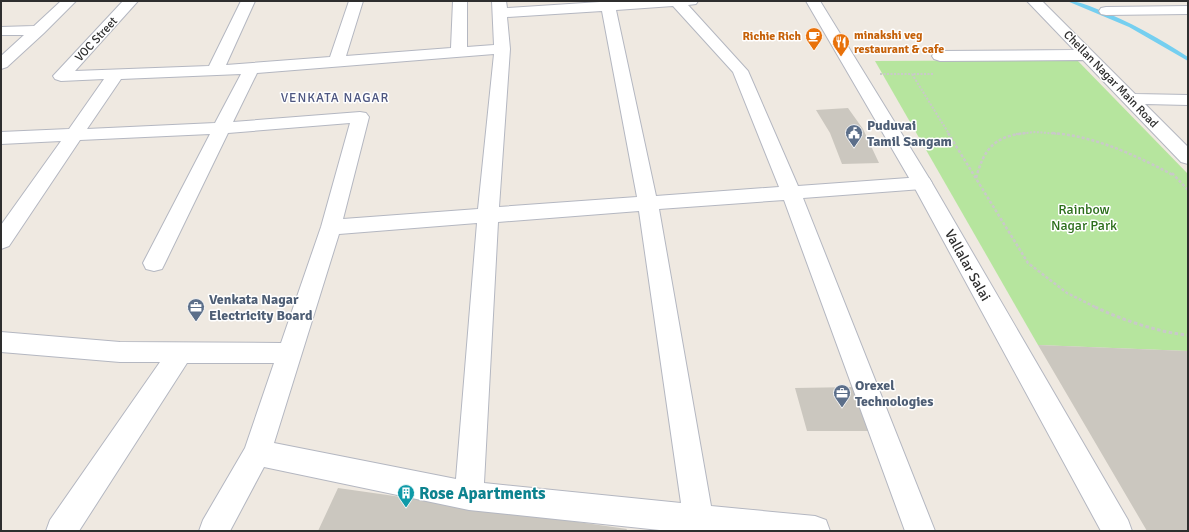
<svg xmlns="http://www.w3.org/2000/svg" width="1189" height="532" font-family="Signika,sans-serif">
  <rect width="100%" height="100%" fill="#efe9e1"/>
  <!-- green -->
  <path fill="#b6e59e" d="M1077 60 1188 174V351L1038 345 875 61Z"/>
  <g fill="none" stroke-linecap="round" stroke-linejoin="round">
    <!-- stream -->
    <path fill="#75cff0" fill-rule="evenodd" d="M1067 1C1078 1 1087 5 1097 9 1129 21 1159 38 1188 57V61L1129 27Z"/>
  </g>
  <!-- building -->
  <path fill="#cbc7bf" d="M848 108 863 129 879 163 842 164 830 133 816 110Z
    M1038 345 1188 351V531H1147Z
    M854 387 871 431H807L795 388Z
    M338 488 627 529 626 531H318Z"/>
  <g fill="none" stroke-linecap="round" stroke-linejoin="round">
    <!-- street casing -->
    <g stroke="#b4b7c1" stroke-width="2">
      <path id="street" d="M61 1H76L44 33 7 67 1 69V56L24 35H1V27L34 26Z
        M123 1H138L75 71 209 66 241 1H255L226 65 330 57 349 1H363L346 56 451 48 453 1H467V47L494 45 492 1H506L507 8 600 2V1H698L696 4 688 5 748 71 798 186 922 177 929 178 932 183 929 188 922 189 803 198 935 531H905L784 200 659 209 711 506 815 516 826 520 830 531H669L469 510 264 467 230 531H199L203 520 245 448 274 363H187L79 531H46L50 520 160 362H120L1 352V332L120 342 281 343 321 227 350 123 228 133 165 263 162 269 154 271 146 269 143 263 210 134 80 140 9 246 1 249V225L61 141 1 144V132L69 129 104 79 61 81 55 79 53 76ZM673 6 733 72 779 187 656 196 616 10ZM602 11 637 197 499 207 510 49 507 17ZM494 54 478 209 343 219 369 117 366 113 360 112 233 122 257 73ZM241 74 215 123 87 129 121 79ZM639 211 681 503 484 483 498 222ZM477 223 456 479 274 443 339 234Z
        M1027 1H1042L1135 94 1188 95V105L1145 104 1188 147V164L1181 162 1083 60 940 61 934 59 932 56 934 53 940 51 1074 50Z
        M1188 6V14L1106 15 1101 14 1099 11 1101 8 1106 7Z"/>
    </g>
    <!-- secondary casing -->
    <g stroke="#b4b7c1" stroke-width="2">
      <path id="secondary" d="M806 1H820L932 183 1128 520 1132 531H1101L912 183Z"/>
    </g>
    <!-- path-far2 -->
    <path stroke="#c9c9c9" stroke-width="2" stroke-dasharray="2 1.5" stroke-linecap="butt" d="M880 74H912
      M933 74H912L949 134
      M1016 134 1035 132 1060 134"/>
    <!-- path-far1 -->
    <path stroke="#c9c9c9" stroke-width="2.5" stroke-dasharray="3 2" stroke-linecap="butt" d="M948 133 1028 263 1067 293 1097 308
      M1052 133C1095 136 1135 155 1173 175
      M1172 173 1188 190
      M976 178C984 149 994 136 1026 133"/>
    <!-- path -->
    <path stroke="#c9c9c9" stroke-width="3" stroke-dasharray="3.5 2.5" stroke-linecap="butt" d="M1095 307C1120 319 1160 333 1188 335"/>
    <!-- street -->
    <use href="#street" fill="#fff" fill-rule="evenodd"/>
    <!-- secondary -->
    <use href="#secondary" fill="#fff" fill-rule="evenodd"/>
  </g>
  <!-- icons -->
  <defs>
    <g id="cafe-pin" transform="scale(0.9)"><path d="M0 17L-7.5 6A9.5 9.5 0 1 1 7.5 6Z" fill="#e8710a" stroke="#fff"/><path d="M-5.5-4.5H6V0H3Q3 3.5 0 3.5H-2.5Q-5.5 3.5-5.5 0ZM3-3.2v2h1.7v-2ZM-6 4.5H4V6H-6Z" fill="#fff"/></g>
    <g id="restaurant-pin" transform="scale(0.9)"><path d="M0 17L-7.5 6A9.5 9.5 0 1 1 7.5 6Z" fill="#e8710a" stroke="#fff"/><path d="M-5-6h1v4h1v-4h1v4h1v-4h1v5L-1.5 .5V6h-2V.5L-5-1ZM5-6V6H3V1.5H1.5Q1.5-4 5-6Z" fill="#fff"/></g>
    <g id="civic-pin" transform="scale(0.9)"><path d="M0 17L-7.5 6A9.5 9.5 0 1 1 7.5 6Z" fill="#5c6f8a" stroke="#fff"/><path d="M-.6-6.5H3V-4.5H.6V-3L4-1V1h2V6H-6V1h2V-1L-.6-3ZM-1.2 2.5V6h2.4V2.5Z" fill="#fff"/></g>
    <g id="office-pin" transform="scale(0.9)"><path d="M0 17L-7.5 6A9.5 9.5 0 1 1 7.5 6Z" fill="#5c6f8a" stroke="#fff"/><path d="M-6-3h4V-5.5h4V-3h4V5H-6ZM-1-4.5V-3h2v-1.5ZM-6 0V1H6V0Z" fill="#fff"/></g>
    <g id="building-pin" transform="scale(0.9)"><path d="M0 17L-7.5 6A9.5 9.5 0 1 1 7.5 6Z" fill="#0f9aa8" stroke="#fff"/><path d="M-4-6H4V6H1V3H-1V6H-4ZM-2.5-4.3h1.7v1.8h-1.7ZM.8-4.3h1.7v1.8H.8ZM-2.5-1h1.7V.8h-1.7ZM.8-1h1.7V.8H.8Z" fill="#fff"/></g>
  </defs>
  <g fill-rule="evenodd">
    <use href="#cafe-pin" x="814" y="36"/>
    <use href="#restaurant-pin" x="841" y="42"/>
    <use href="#civic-pin" x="854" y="133"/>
    <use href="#office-pin" x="196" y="307"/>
    <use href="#office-pin" x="842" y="393"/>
    <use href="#building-pin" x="406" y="493"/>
  </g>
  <g text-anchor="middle" stroke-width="3" stroke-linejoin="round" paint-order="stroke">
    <!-- far-food labels -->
    <g font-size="12" font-weight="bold" fill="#c56008" stroke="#fff" text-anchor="start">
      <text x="854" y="39">minakshi veg<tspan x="854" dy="14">restaurant &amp; cafe</tspan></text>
      <text x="801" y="40" text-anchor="end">Richie Rich</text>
    </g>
    <!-- far-street labels -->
    <g font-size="12" fill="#2e2e2e" stroke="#fff">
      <text transform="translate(96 39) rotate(-47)" y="4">VOC Street</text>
      <text transform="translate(1111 79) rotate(46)" y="4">Chellan Nagar Main Road</text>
    </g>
    <!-- far-quarter labels -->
    <g font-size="13" letter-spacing="1" fill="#4d5680" stroke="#fff">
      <text x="335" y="102">VENKATA NAGAR</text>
    </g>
    <!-- service labels -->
    <g font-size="14" font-weight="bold" fill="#4e5e75" stroke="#fff" text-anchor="start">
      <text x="867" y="130">Puduvai<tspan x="867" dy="16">Tamil Sangam</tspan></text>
      <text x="209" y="304">Venkata Nagar<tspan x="209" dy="16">Electricity Board</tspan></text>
      <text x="855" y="390">Orexel<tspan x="855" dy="16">Technologies</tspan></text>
    </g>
    <!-- park labels -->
    <g font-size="14" fill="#2c6e1b" stroke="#fff">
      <text x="1084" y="214">Rainbow<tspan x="1084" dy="16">Nagar Park</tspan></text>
    </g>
    <!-- street labels -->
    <g font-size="14" fill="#2e2e2e" stroke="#fff">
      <text transform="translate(968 265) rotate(61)" y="5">Vallalar Salai</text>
    </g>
    <!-- near-culture labels -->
    <g font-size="17" font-weight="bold" fill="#0d838f" stroke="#fff" text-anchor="start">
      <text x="419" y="499">Rose Apartments</text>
    </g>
  </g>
  <!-- border -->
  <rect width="1189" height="532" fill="none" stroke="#2e2e2e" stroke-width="4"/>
</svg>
